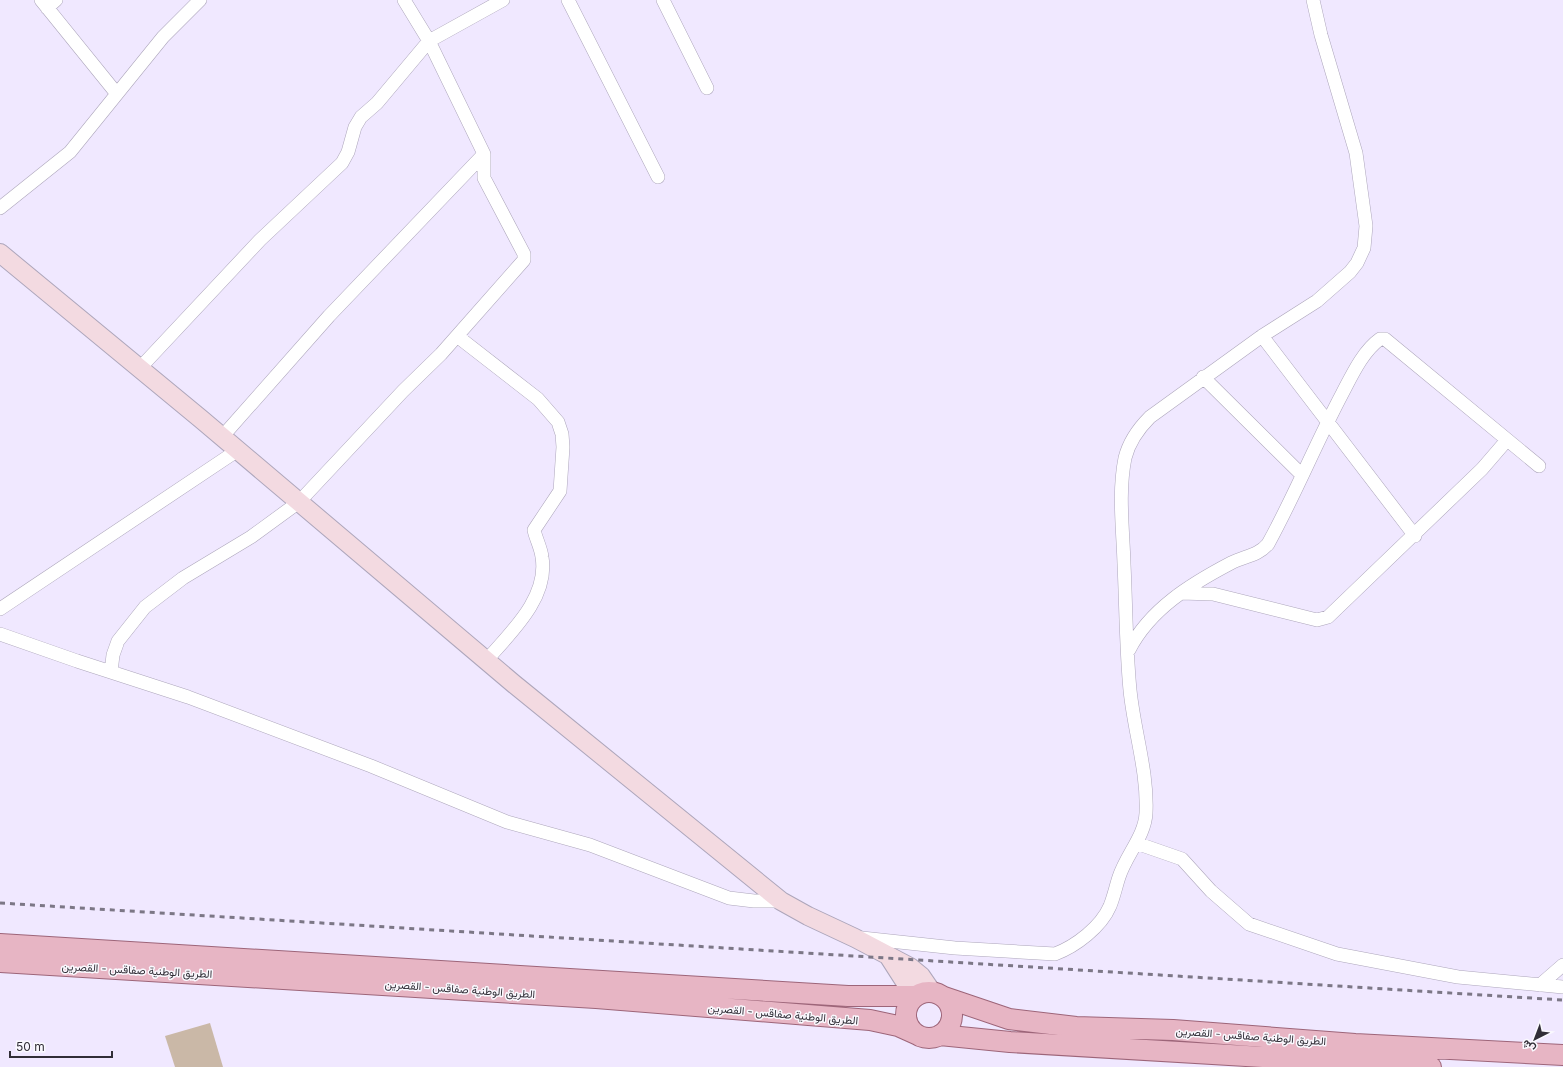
<svg xmlns="http://www.w3.org/2000/svg" width="1563" height="1067" font-family="Inter,Vazirmatn,sans-serif">
<style>
.building{fill:#cab8a7}
.lines{fill:none;stroke-linecap:round;stroke-linejoin:round}
.minor-casing{stroke:#ada6bb;stroke-width:14}
.secondary-casing{stroke:#ada6bb;stroke-width:20}
.primary-casing{stroke:#9d6579;stroke-width:22}
.minor{stroke:#fff;stroke-width:13}
.secondary{stroke:#f3dae1;stroke-width:18}
.primary{stroke:#e7b5c4;stroke-width:20}
.rail{stroke:#7c7786;stroke-width:3;stroke-dasharray:5 5;stroke-linecap:butt}
.labels{text-anchor:middle;dominant-baseline:central;stroke-width:3;stroke-linejoin:round;paint-order:stroke}
.street-label{font-size:11px;fill:#312e37;stroke:#faf9fe}
</style>
<rect width="100%" height="100%" fill="#f0e8ff"/>
<path class="building" d="M210,1023L223,1067H175L165,1036Z"/>
<g class="lines">
<defs>
<path id="minor" d="M41,0L117,94
M568,0L658,177
M663,0L707,88
M47,8L56,0
M0,208L70,152L163,37L200,0
M457,336L538,399L558,422L562,434L563,447L560,491L534,530C536,539 541,548 542,557C549,598 510,633 486,661
M1262,336L1415,536
M140,368L260,240L342,163L348,152L355,127L361,117L377,103L429,41L503,0
M1203,377L1302,475
M222,437L329,316L484,154
M1181,593L1213,594L1317,620L1328,617L1482,469L1507,440
M0,609L238,450
M0,634L77,661L188,697L371,766L507,822L590,845L729,898L754,901H781
M1129,650C1150,609 1191,584 1231,563C1244,556 1258,556 1268,544C1295,495 1316,443 1342,394C1352,375 1363,351 1380,339H1385L1539,466
M111,672L113,655L118,641L145,607L183,578L251,537L299,502L403,391L441,354L524,260V254L484,178V154L429,41L404,0
M1136,843L1182,859L1211,891L1249,924L1337,954L1458,977L1563,987
M862,938L955,948L1055,954C1076,946 1101,927 1110,906C1114,896 1116,886 1119,877C1126,855 1145,836 1146,813C1148,772 1134,731 1130,690C1126,649 1126,606 1124,564C1123,529 1118,493 1125,458C1129,442 1138,429 1150,417L1262,336L1317,301L1350,272L1357,263L1364,248L1366,226L1356,153L1321,35L1313,0
M1540,985L1563,965"/>
<path id="secondary" d="M0,253L201,419L514,684L781,901L808,916L855,938L910,967L921,976L932,992
M889,957L914,996"/>
<path id="primary" d="M0,944L848,996H914
M0,962L596,998L870,1020L898,1026L918,1035
M906 1015a23 23 0 1 1 46 0a23 23 0 1 1-46 0Z
M944,997L1009,1019L1076,1027L1173,1030L1355,1044L1563,1055
M940,1035L1010,1042L1431,1067"/>
</defs>
<use href="#minor" class="minor-casing"/>
<use href="#secondary" class="secondary-casing"/>
<use href="#primary" class="primary-casing"/>
<use href="#minor" class="minor"/>
<use href="#secondary" class="secondary"/>
<use href="#primary" class="primary"/>
<path class="rail" d="M0,903L1563,1000"/>
</g>
<g class="labels">
<g class="street-label">
<text transform="translate(137 970) rotate(3)">الطريق الوطنية صفاقس - القصرين</text>
<text transform="translate(460 989) rotate(4)">الطريق الوطنية صفاقس - القصرين</text>
<text transform="translate(783 1014) rotate(5)">الطريق الوطنية صفاقس - القصرين</text>
<text transform="translate(1251 1036) rotate(4)">الطريق الوطنية صفاقس - القصرين</text>
</g>
</g>
<g transform="translate(1535 1039) rotate(222)" stroke="#faf9fe" stroke-width="3" paint-order="stroke">
<path d="M0-3L7 15L0 10L-7 15Z" fill="#312e37"/>
<text y="-6" font-size="11" font-weight="bold" text-anchor="middle" fill="#312e37">ش</text>
</g>
<path d="M10 1051v6h102v-6" fill="none" stroke="#312e37" stroke-width="2"/>
<text x="16" y="1051" font-size="12" fill="#312e37" stroke="#faf9fe" stroke-width="3" paint-order="stroke">50 m</text>
</svg>
